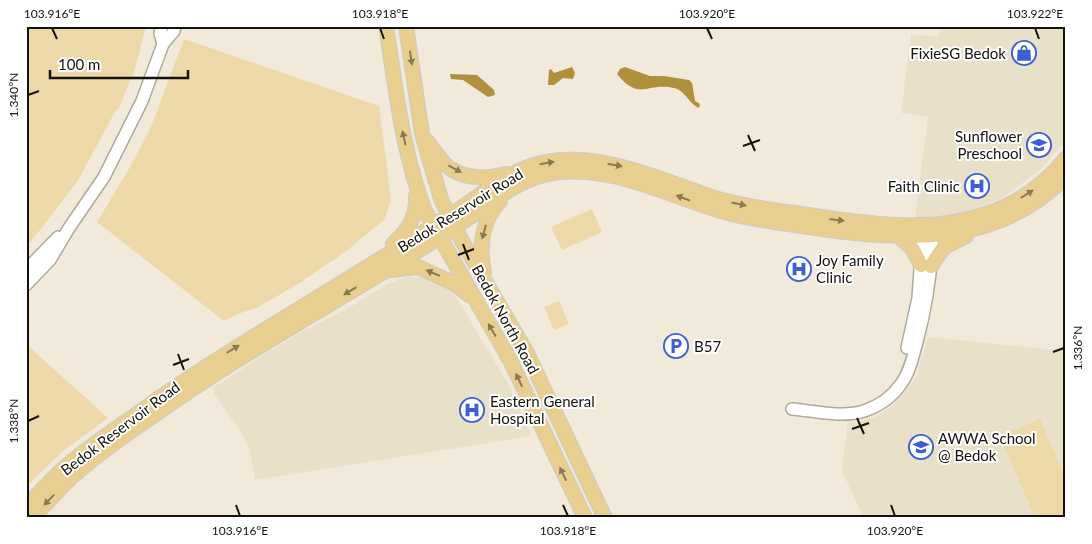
<svg xmlns="http://www.w3.org/2000/svg" width="1092" height="544" font-family="Lato,sans-serif">
<style>
.built{fill:#e9e0c9}
.green{fill:#edd9a8}
.water{fill:#b1903b}
.lines{fill:none;stroke-linecap:round;stroke-linejoin:round}
.minor-casing{stroke:#b1aa9c;stroke-width:14}
.major-casing{stroke:#cbcbca;stroke-width:16}
.minor{stroke:#fff;stroke-width:11}
.major{stroke:#e8cf8f;stroke-width:14}
.oneway{fill:#897a54}
.ticks{fill:none;stroke:#14120c;stroke-width:2}
.labels{text-anchor:middle;dominant-baseline:central;stroke-width:4;stroke-linejoin:round;paint-order:stroke}
.poi-label{font-size:15px;fill:#14120c;stroke:#fff;text-anchor:start}
.street-label{font-size:15px;fill:#14120c;stroke:#fff}
.neatline{fill:none;stroke:#14120c;stroke-width:2}
.ticks-label{font-size:12px;text-anchor:middle;fill:#14120c}
</style>
<rect width="100%" height="100%" fill="#f1eadb"/>
<path class="built" d="M940,26H1066V140L1042,168L1004,197L971,211L939,217L915,218L928,117L901,113L911,34L939,37Z
M406,277L426,278L444,286L458,300L507,382L532,436L255,480L250,451L244,437L213,392L214,387L292,337L352,306L387,284Z
M928,337L1066,351V518H864L842,471L848,421L858,422L875,417L895,404L916,378Z"/>
<path class="green" d="M26,26H146L135,69L118,110H116L77,182L26,248Z
M184,39L379,106L391,199L385,219L345,252L298,284L257,308L243,312L224,321L97,222L130,167L151,127Z
M592,209L602,232L562,250L551,227Z
M559,301L569,324L554,330L544,307Z
M26,344L108,418L62,452L26,487Z
M1040,419L1066,479V518H1035L1000,436Z"/>
<path class="water" d="M572,67L575,73L573,79L563,78L554,85H548L549,70L551,69L554,73Z
M625,67L650,76H664L689,80L692,83L695,101L700,104L699,108C689,104 685,90 674,88C646,82 640,102 617,74L620,69Z
M450,74L477,75L494,90L495,95L488,97L463,80L451,79Z"/>
<g class="lines">
<defs>
<path id="minor" d="M162,26L160,33L163,44
M26,270L58,237
M26,285L50,260L69,228L104,177L142,101L163,44L174,31L175,26
M907,348L918,298L923,228
M792,409C815,411 842,418 864,411C879,406 892,397 901,384C910,372 913,356 917,342C927,304 933,267 932,228"/>
<path id="major" d="M386,26C396,89 402,151 425,211L511,362L585,518
M406,26L422,134L441,199L454,227L527,353L605,518
M427,141C434,150 441,162 451,169C466,179 488,179 506,174
M898,236L912,248L921,265
M393,244C408,230 417,217 416,196
M931,266L944,247L966,236
M391,270L418,267L453,283L469,295
M484,272C479,246 481,222 500,201
M26,507C38,494 50,481 63,469C85,449 110,433 134,416C171,389 208,365 247,341C301,308 355,275 408,242C426,230 445,219 463,207C488,189 514,168 545,162C607,151 665,183 722,200C751,208 780,211 809,215C903,230 1000,240 1066,158
M32,518C46,504 59,489 73,476C98,454 125,435 153,416C237,356 328,307 416,252C434,241 452,229 470,217C495,200 521,178 552,173C611,164 666,195 721,211C747,219 775,222 802,226C894,240 995,251 1066,176"/>
</defs>
<use href="#minor" class="minor-casing"/>
<use href="#major" class="major-casing"/>
<use href="#minor" class="minor"/>
<use href="#major" class="major"/>
</g>
<defs><path id="oneway-solid" d="M-6-.8H1V-3.2L6.5 0L1 3.2V.8H-6Z" transform="scale(1.25)"/></defs>
<g class="oneway">
<use href="#oneway-solid" transform="translate(411 58) rotate(81)"/>
<use href="#oneway-solid" transform="translate(404 138) rotate(-102)"/>
<use href="#oneway-solid" transform="translate(547 163) rotate(-10)"/>
<use href="#oneway-solid" transform="translate(615 165) rotate(10)"/>
<use href="#oneway-solid" transform="translate(455 169) rotate(28)"/>
<use href="#oneway-solid" transform="translate(1027 194) rotate(-32)"/>
<use href="#oneway-solid" transform="translate(683 198) rotate(-159)"/>
<use href="#oneway-solid" transform="translate(739 204) rotate(12)"/>
<use href="#oneway-solid" transform="translate(837 220) rotate(7)"/>
<use href="#oneway-solid" transform="translate(484 232) rotate(105)"/>
<use href="#oneway-solid" transform="translate(433 273) rotate(-157)"/>
<use href="#oneway-solid" transform="translate(350 291) rotate(149)"/>
<use href="#oneway-solid" transform="translate(492 330) rotate(-120)"/>
<use href="#oneway-solid" transform="translate(233 349) rotate(-32)"/>
<use href="#oneway-solid" transform="translate(519 380) rotate(-115)"/>
<use href="#oneway-solid" transform="translate(563 474) rotate(-115)"/>
<use href="#oneway-solid" transform="translate(49 500) rotate(134)"/>
</g>
<path class="ticks" d="M52,28L57,39M380,28L384,39M707,28L712,39M1035,28L1039,39M28,95L39,91M748,135L755,151M743,146L760,140M463,244L469,260M458,255L474,249M1053,352L1064,348M178,354L184,370M173,365L189,359M857,418L864,434M28,421L39,416M852,429L869,423M236,505L240,516M563,505L568,516M891,505L895,516"/>
<defs>
<symbol id="shop-ring" viewBox="-11 -11 22 22"><circle r="9.5" fill="#fff" stroke="#3e5fd1" stroke-width="1.5"/><path d="M-5-2.5h2.3a2.7 3.5 0 0 1 5.4 0H5L5.5 6h-11ZM-1.5-2.5h3a1.5 2.3 0 0 0-3 0Z" fill="#3e5fd1"/></symbol>
<symbol id="school-ring" viewBox="-11 -11 22 22"><circle r="9.5" fill="#fff" stroke="#3e5fd1" stroke-width="1.5"/><path d="M0-5L7-2L0 1L-7-2ZM-4 1L0 2.5L4 1V4Q0 6-4 4Z" fill="#3e5fd1"/></symbol>
<symbol id="hospital-ring" viewBox="-11 -11 22 22"><circle r="9.5" fill="#fff" stroke="#3e5fd1" stroke-width="1.5"/><path d="M-5-5h3v3.5h4V-5h3V5h-3V1.5h-4V5h-3Z" fill="#3e5fd1"/></symbol>
<symbol id="parking-ring" viewBox="-11 -11 22 22"><circle r="9.5" fill="#fff" stroke="#3e5fd1" stroke-width="1.5"/><path d="M-3.5-5.5H1a3.5 3.5 0 0 1 0 7H-1V5.5H-3.5ZM-1-3.4V-.6H.8a1.4 1.4 0 0 0 0-2.8Z" fill="#3e5fd1"/></symbol>
</defs>
<g fill-rule="evenodd">
<use href="#shop-ring" x="1010" y="39" width="28" height="28"/>
<use href="#school-ring" x="1025" y="131" width="28" height="28"/>
<use href="#hospital-ring" x="963" y="172" width="28" height="28"/>
<use href="#hospital-ring" x="785" y="255" width="28" height="28"/>
<use href="#parking-ring" x="662" y="332" width="28" height="28"/>
<use href="#hospital-ring" x="458" y="396" width="28" height="28"/>
<use href="#school-ring" x="907" y="433" width="28" height="28"/>
</g>
<g class="labels">
<g class="poi-label">
<text x="1006" y="53" text-anchor="end">FixieSG Bedok</text>
<text x="1022" y="136" text-anchor="end">Sunflower<tspan x="1022" dy="17">Preschool</tspan></text>
<text x="960" y="186" text-anchor="end">Faith Clinic</text>
<text x="816" y="260">Joy Family<tspan x="816" dy="17">Clinic</tspan></text>
<text x="694" y="346">B57</text>
<text x="490" y="401">Eastern General<tspan x="490" dy="17">Hospital</tspan></text>
<text x="938" y="438">AWWA School<tspan x="938" dy="17">@ Bedok</tspan></text>
</g>
<g class="street-label">
<text transform="translate(460 210) rotate(-32)">Bedok Reservoir Road</text>
<text transform="translate(506 319) rotate(61)">Bedok North Road</text>
<text transform="translate(120 428) rotate(-37)">Bedok Reservoir Road</text>
</g>
</g>
<rect width="1092" height="544" fill="none" stroke="#ffffff" stroke-width="55"/>
<path d="M50 70v8h138v-8" fill="none" stroke="#14120c" stroke-width="2.5"/>
<text x="58" y="70" font-size="15" fill="#14120c" stroke="#ffffff" stroke-width="4" paint-order="stroke">100 m</text>
<rect x="28" y="28" width="1036" height="488" class="neatline"/>
<g class="ticks-label">
<text x="52" y="18">103.916°E</text>
<text x="380" y="18">103.918°E</text>
<text x="707" y="18">103.920°E</text>
<text x="1035" y="18">103.922°E</text>
<text transform="translate(14 95) rotate(-90)" y="4">1.340°N</text>
<text transform="translate(1078 348) rotate(-90)" y="4">1.336°N</text>
<text transform="translate(14 421) rotate(-90)" y="4">1.338°N</text>
<text x="240" y="535">103.916°E</text>
<text x="568" y="535">103.918°E</text>
<text x="895" y="535">103.920°E</text>
</g>
</svg>
